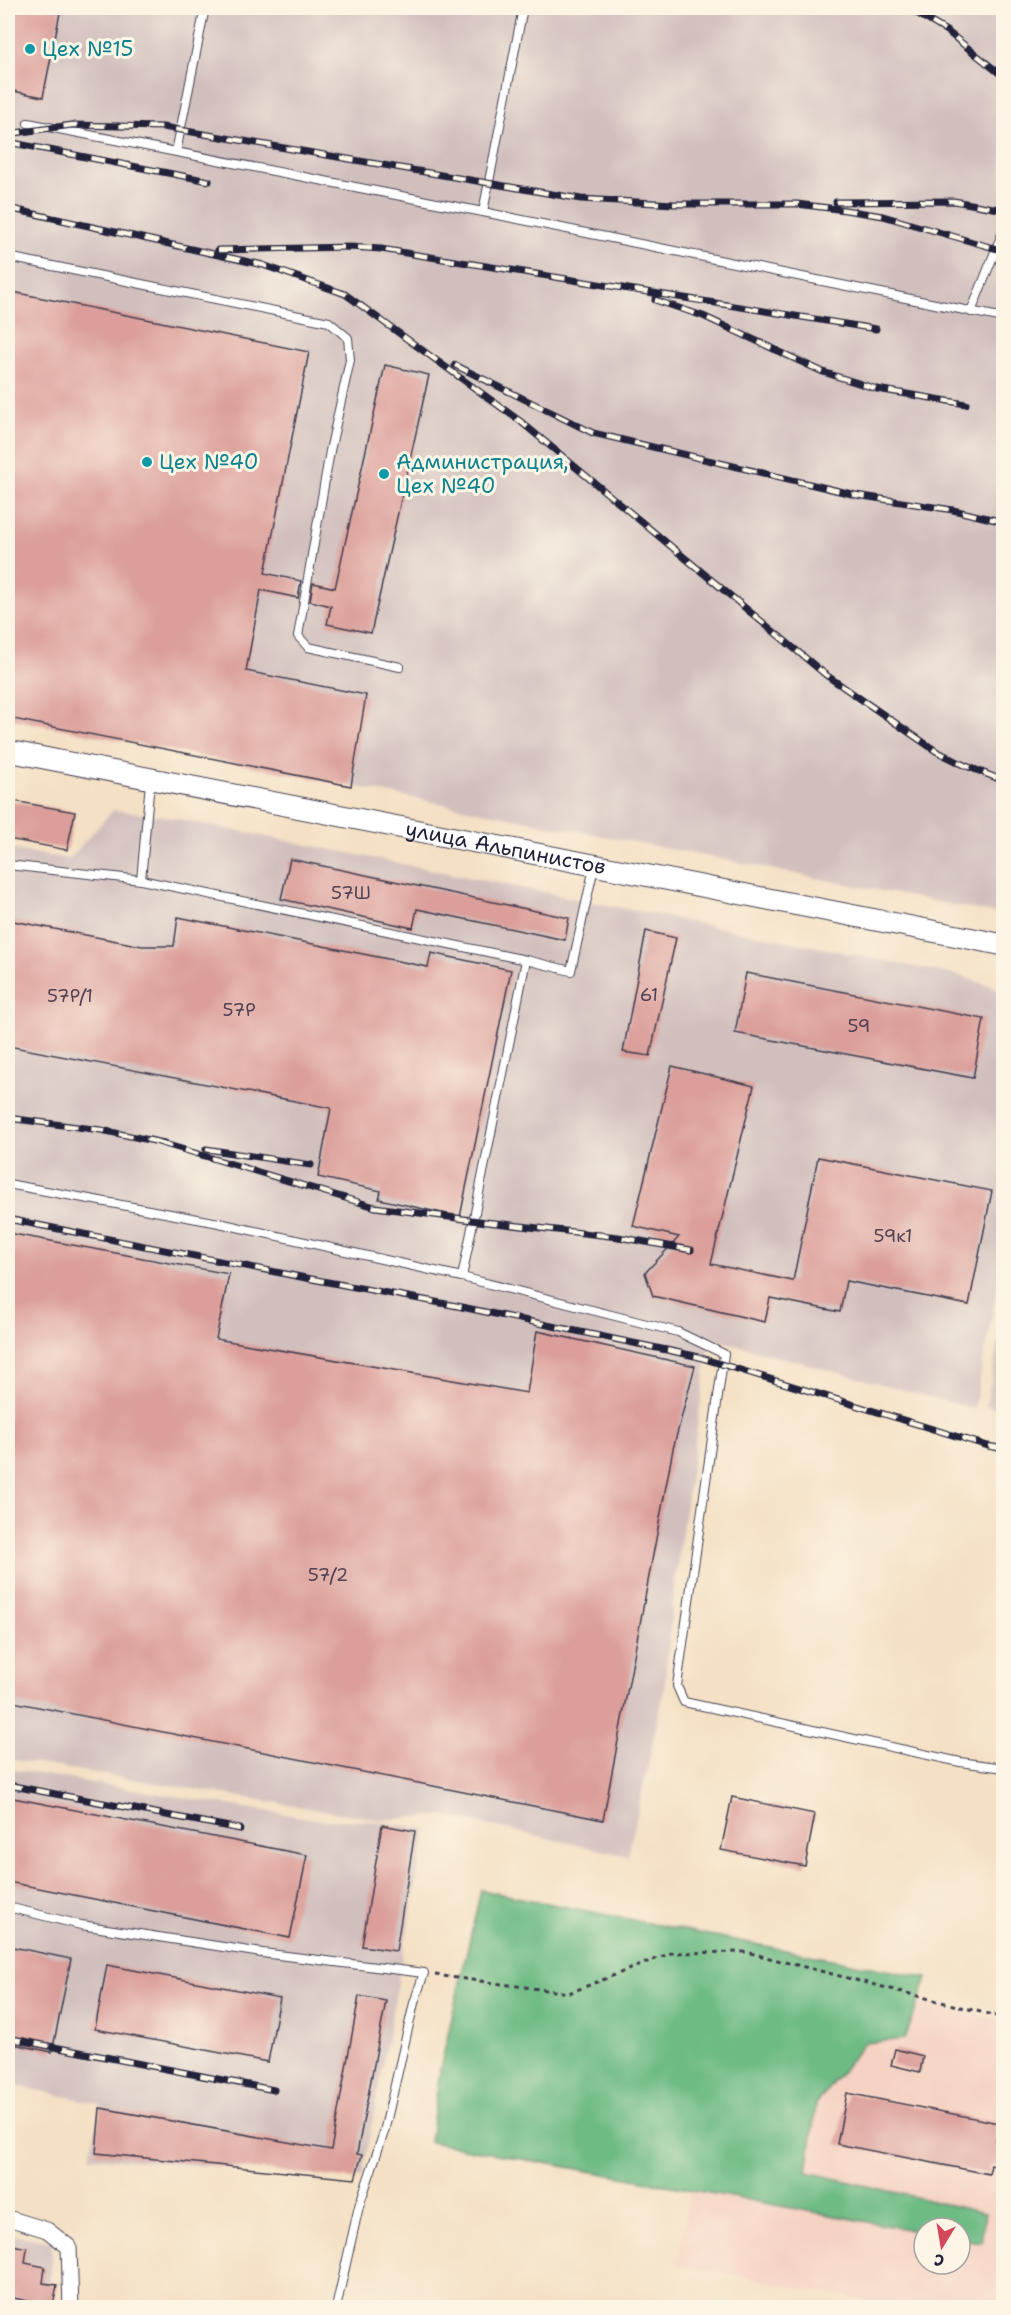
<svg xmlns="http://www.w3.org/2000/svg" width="1011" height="2315" font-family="'Shantell Sans',sans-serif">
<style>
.built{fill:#f5d2c2;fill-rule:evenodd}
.industrial{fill:#d1bfbd}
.forest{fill:#6ebb84;stroke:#486e60;stroke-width:1.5}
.building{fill:#db9e9a}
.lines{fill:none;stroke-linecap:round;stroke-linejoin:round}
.lane-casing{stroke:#423e50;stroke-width:10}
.street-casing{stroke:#423e50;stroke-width:17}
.secondary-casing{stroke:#423e50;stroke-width:23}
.path{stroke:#423e50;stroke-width:3;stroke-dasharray:4.5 4.5;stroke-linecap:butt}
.lane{stroke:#fff;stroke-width:8}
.street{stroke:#fff;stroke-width:15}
.secondary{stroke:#fff;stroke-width:21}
.rail-casing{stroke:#22223b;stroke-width:7}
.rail{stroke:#fcf5e5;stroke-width:4.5;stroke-dasharray:14;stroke-linecap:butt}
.culture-dot{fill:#0f9aa8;stroke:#fcf5e5;stroke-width:2}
.labels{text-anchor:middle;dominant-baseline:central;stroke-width:6;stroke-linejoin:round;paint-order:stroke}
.number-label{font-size:18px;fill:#504153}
.culture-label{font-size:21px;fill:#0d838f;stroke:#fcf5e5;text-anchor:start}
.street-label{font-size:21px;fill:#22223b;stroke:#fcf5e5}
</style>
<rect width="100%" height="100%" fill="#fcf5e5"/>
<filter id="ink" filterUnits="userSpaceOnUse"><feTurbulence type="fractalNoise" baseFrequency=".0167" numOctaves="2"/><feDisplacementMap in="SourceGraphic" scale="12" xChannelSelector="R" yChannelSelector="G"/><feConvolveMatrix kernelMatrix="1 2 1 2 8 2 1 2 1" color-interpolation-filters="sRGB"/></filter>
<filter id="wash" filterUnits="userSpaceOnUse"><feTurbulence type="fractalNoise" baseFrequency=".008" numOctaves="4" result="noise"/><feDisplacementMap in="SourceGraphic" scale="24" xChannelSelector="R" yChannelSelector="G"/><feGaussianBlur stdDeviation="1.35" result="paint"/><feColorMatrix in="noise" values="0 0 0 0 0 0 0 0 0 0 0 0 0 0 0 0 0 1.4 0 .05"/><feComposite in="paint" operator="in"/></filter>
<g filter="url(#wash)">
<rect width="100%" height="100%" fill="#f4e0c4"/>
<path class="built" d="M730,1964L1003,2021V2307H897L677,2264ZM924,2228H960V2264H924Z"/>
<path class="industrial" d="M8,8H1003V915L8,718Z
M113,810L163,816L961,976L1003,990V1259L974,1409L710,1338L674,1587L664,1691L628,1856L442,1815L383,1820L8,1759V849L69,859Z
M1003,1316V1410L986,1406Z
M8,1769L321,1820L374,1821L426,1829L362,2177L90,2157L101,2104L8,2084Z
M8,2234L52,2242L48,2307H8Z"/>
<path class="forest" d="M481,1890L927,1978L905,2039L864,2043L816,2104L807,2172L985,2213L981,2242L960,2239V2228H924V2232L430,2142L440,2070Z"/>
<g id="blocks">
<path class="building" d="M8,8H61L43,97L8,90Z
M8,291L309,352L265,573L301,581L298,598L261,590L246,671L366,695L351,786L8,718Z
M385,365L429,375L371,633L327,624L331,606L310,601L313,583L335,588Z
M8,800L75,812L67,850L8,839Z
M290,859L569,918L565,940L417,909L413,928L281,899Z
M178,917L428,967L431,953L511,970L460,1217L379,1199L381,1191L318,1177L331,1108L8,1046V920L142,946H174Z
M646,931L676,938L650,1056L623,1052Z
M746,973L984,1019L973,1078L735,1033Z
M672,1066L754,1086L711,1264L793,1281L818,1157L992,1191L969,1305L846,1281L840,1312L770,1298L765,1322L653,1296L645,1273L679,1237L633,1226Z
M8,1233L229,1274L216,1339L527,1393L537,1331L695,1366L673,1449L603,1820L8,1701Z
M8,1797L307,1855L290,1938L8,1882Z
M732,1797L815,1814L805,1866L721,1850Z
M382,1825L415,1831L396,1951L362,1946Z
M8,1946L71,1959L52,2052L8,2043Z
M107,1965L280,1998L268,2062L95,2029Z
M359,1996L386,2001L357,2154L362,2155L355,2179L96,2153L100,2108L331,2150Z
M895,2049L923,2056L920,2072L891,2065Z
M847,2093L999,2123L996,2140L1004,2142V2168L991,2165L989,2174L837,2144Z
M8,2244L27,2248L25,2263L45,2267L43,2283L57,2285L53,2306L8,2297Z"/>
</g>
</g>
<g filter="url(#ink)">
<use href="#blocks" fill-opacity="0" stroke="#423e50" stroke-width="1.5"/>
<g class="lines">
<defs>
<path id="lane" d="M28,123L483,212L1004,318
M176,152L205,8
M483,212L523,8
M8,257L329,322L348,338L350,360L330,451L298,636L308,647L400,667
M971,312L1004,229
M150,782L141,880L526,960L571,971L594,867
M8,865L141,880
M526,960L462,1277L678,1332L724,1354L677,1686L684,1702L960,1762L1004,1768
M1003,1168L1004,1163
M8,1184L219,1223L462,1277
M8,1907L81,1925L262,1953L424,1973L414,2003L384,2132L359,2206L336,2308"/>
<path id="street" d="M8,2218L47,2230L69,2247L71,2308"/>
<g id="secondary">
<path id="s1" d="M8,751L1004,945"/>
</g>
</defs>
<use href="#lane" class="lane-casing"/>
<use href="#street" class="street-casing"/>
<use href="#secondary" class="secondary-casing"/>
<path class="path" d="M435,1975L569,1993L671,1953L746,1952L1004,2018"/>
<use href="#lane" class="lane"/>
<use href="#street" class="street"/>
<use href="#secondary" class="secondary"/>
<defs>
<path id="rail" d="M908,8L948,32L1004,77
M8,134L72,125L163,127L581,199L674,204H797L845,210L883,216L1004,251
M8,142L209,181
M836,202L954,201L1004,210
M8,208L263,265L345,294L520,421L826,675L936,751L964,765L1004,781
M218,250L350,247L381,249L876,329
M655,300L703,316L823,372L877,389L966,404
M455,365L593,433L856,495L953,510L1004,522
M8,1118L101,1130L164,1143
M158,1142L375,1207L486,1222L618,1237L691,1250
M206,1149L311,1165
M8,1219L306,1278L457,1306L695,1356L988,1446L1004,1449
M8,1785L240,1829
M8,2038L274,2090"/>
</defs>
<use href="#rail" class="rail-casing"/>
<use href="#rail" class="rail"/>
</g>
</g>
<g class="culture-dot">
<circle cx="30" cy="49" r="6"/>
<circle cx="147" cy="462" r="6"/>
<circle cx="384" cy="474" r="6"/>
</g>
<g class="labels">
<g class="number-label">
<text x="351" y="893">57Ш</text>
<text x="649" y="995">61</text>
<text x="70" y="996">57Р/1</text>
<text x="239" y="1010">57Р</text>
<text x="859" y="1026">59</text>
<text x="893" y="1236">59к1</text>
<text x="328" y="1575">57/2</text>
</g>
<g class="culture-label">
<text x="42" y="49">Цех №15</text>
<text x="159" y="462">Цех №40</text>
<text x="396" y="462">Администрация,<tspan x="396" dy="24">Цех №40</tspan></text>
</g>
<g class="street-label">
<text stroke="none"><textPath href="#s1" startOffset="507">улица Альпинистов</textPath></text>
</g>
</g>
<rect width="1011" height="2315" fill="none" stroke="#fcf5e5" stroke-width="30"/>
<g transform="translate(942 2246) rotate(191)"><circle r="28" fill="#fcf5e5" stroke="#a5a1a1" stroke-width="1.5"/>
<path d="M0-4.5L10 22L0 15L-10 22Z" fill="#d1495b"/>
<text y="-9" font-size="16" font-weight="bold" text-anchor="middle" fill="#22223b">С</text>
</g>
</svg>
